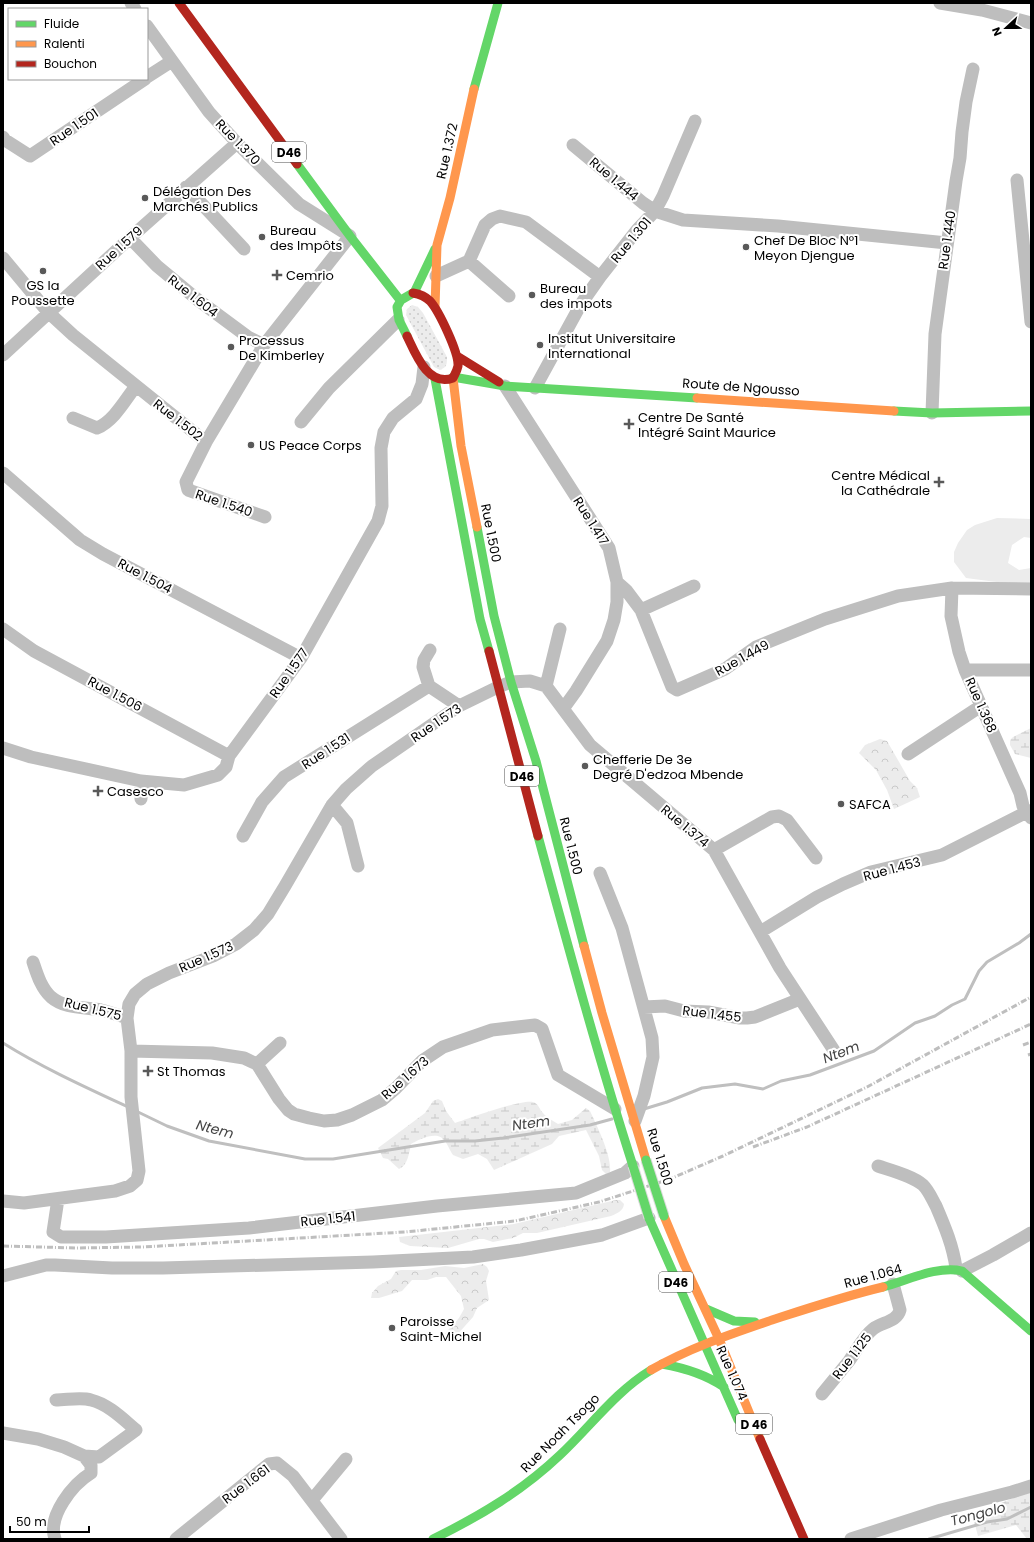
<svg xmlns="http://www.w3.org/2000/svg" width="1034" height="1542" font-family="Poppins,sans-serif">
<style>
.grass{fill:#ececec}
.forest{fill:url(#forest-crowns)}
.wetland{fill:url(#wetland-marsh)}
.park{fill:url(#park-dots)}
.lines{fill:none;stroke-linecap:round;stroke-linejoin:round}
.stream{stroke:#bfbfbf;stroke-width:3}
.street{stroke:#bebebe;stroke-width:13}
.fast{stroke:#63d668;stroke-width:9}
.slow{stroke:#ff974d;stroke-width:9}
.jam{stroke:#b3261e;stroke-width:9}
.rail{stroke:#bebebe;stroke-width:3;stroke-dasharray:6 2 1 2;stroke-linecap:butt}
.fast-bridge-casing{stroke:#dbdbdb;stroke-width:11;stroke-linecap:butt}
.fast-bridge{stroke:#63d668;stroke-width:9}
.poi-dot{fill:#595959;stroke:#fff;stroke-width:1.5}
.labels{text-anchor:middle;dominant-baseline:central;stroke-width:4;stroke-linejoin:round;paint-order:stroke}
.shield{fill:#fff;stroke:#4c4c4c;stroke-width:1}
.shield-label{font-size:12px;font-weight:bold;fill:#000}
.street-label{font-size:13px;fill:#000;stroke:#fff}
.poi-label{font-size:13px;fill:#000;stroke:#fff;text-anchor:start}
.water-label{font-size:14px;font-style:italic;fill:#444;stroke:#fff}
</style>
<defs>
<pattern id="forest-crowns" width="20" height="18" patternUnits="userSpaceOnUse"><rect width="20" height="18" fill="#ececec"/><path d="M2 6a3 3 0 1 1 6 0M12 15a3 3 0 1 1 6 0" fill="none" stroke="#c9c9c9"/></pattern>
<pattern id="wetland-marsh" width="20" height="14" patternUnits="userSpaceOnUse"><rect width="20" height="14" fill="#ececec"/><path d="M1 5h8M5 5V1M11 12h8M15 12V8" fill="none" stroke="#c9c9c9"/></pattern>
<pattern id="park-dots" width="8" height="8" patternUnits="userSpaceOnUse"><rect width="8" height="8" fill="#ececec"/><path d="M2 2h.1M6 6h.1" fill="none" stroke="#c9c9c9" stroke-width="1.8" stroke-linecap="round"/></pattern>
</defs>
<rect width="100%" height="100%" fill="#fff"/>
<path class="grass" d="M997,518L1031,519V538L1024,537L1012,545L1008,563L1019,570L1031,568V584L1004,583L966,578L954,562V552L958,543L967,530L975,525Z"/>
<path class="forest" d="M880,739L887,741L910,781L917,788L920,797L894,809L887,790L876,770L859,753L865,745Z
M616,1200H620L624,1204C623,1211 618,1213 611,1216L537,1233H523L513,1238L493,1242L484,1239H479L448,1248L410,1246L400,1242L399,1237L514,1224Z
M483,1264L487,1267L489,1271L486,1281L489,1300L477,1308L473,1317L456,1336L443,1343L440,1339L459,1318L464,1309L461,1296L446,1277H436L427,1280H412L402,1291L379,1298H371L372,1293L378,1286L391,1279L396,1271L401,1270H421L445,1266L464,1268Z"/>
<path class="wetland" d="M1031,728V758L1015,754L1010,745V740L1013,737Z
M438,1099L442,1101L446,1111L455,1123C470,1118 521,1099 533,1102C539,1104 539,1109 543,1113C546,1117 553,1121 558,1124L572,1120L586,1108L590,1111C597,1126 612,1156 610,1172L606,1174L602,1170L599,1156L586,1130L559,1136L552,1144L494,1170L487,1159L478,1154L463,1159L453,1155C450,1151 447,1142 442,1138C434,1132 418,1140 411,1144C409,1153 408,1165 399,1169L388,1159L383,1158L378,1148L425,1113L433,1101Z
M1031,1491V1539H1027L1016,1525L978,1536L972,1514L1001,1503Z"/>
<path class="park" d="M412,305L418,307L423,313L447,357C447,364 447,367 440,370L434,367L406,315L407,309Z"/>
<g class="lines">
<path class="stream" d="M3,1043C43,1068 85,1087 128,1107
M644,1109L667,1102L702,1088L735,1084L763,1089L781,1081L810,1075L874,1051L915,1023L935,1016L952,1005L965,999L979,971L987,962L1019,943L1031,934
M136,1111L167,1126L209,1141L305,1159H333L445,1141H475L503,1138L590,1125L612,1119
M929,1539L987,1522L1007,1519L1031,1507"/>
<path class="street" d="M131,3L135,9
M940,3L982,10L1031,23
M147,77L172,61
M3,137L5,140L30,156L145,79
M573,145L643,203L655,211L663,196L695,121
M1017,180L1031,322
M186,187L244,249
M130,238L157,266L198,300L248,337L264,345
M3,258L48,312L73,335L206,442L264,345L350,236L299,204L237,143L209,112L147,26
M469,261L509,296
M436,276L469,261L485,225L492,219L500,216L526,222L600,277L637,230L655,211L683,220L778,226L947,243
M3,355L130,238L237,143
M505,386L609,548L617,582V602L614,620L607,641L576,691L563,709
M535,388L581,304L600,277
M932,413L935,334L956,181L960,158L962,132L966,102L973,69
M73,418L97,428C114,421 125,400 136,386
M301,422L329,388L398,320
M206,442L186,482L188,490L265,517
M3,473L80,540L103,554L301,658
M617,582L626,590L641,610L672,687L677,690L725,669L756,647L825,619L898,596L952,588L1031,589
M952,588L951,616L959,652L965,670L1020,793L1023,806L1031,818
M641,610L694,586
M3,629L34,651L229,756
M430,650L424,660L423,667L429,686L459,706
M965,670H1031
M546,686L560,629
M3,748L31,757L141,781L184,785L218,775L226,767L229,756L301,658L378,521L382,506L381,448L384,432L393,418L416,399L422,384L424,367
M908,754L981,706
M141,781V799
M332,805L347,823L358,866
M243,836L262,802L284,777L429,686
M714,850L772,817L779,816L787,820L816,858
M600,873L622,928L652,1038L653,1057L644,1096L635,1121
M760,932L817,897L843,884L871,872L942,855L1027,812
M33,962C37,974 41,988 51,997C65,1009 84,1007 101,1010C110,1012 118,1015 127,1018
M644,1007L665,1006L684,1011L708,1012L740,1018H747L755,1017L800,999
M131,1051L212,1053L244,1058L257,1064L279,1099L288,1110L294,1114L309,1118L324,1121L337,1120L352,1115L382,1100L396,1088L422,1061L443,1047L492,1030L535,1025L542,1029L558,1075L615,1109
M257,1064L280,1043
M878,1166C890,1170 913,1176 923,1185C929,1191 932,1199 936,1206C945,1227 953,1246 956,1268
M58,1199L53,1232L61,1237H106L249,1228L437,1206L576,1193L625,1173L633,1166
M3,1201L24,1203L115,1191L130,1186L137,1180L139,1171L131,1097V1051L127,1018L129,1004L135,994L147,984L169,973L213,956L236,944L254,930L268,914L285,886L332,805L346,789L372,766L459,706L498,687L511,682L530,681L546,686L590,745L714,850L780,968L835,1052
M962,1271L993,1255L1031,1233
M3,1276L46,1265H55L112,1268H163L373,1262L473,1257L521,1250L602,1235L649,1218
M822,1394C831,1383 840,1372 849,1361C857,1350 863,1337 873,1329C882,1322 897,1322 900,1310L893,1284
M3,1433L38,1439L64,1447L84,1456L99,1457L136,1430C123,1419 108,1404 91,1400C81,1397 67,1400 56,1400
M312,1500L346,1459
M55,1539C47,1516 73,1484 91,1473V1465L84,1456
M176,1539L269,1464L277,1463L293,1476L341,1539
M851,1539L941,1510L1012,1492L1031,1486"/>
<path class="fast" d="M474,89L498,3
M297,164L350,236L400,300
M414,293L435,249
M407,336L399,320L397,307L401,300L413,293
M453,377L505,386L697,398
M435,379L480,619L489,651
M894,411L932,413L1031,411
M477,527L494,616L511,682L536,761L584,946
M538,836C568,946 598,1057 633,1166
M649,1218L738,1420
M883,1287C906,1281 938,1265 962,1271L1031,1331
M706,1309L734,1321L755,1322
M662,1364C685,1368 705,1374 724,1387
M433,1539C480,1516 522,1491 560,1455C590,1427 615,1392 651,1370"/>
<path class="slow" d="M435,307L437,245L450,198L474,89
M453,378L461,446L477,527
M697,398L894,411
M584,946L602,1013L646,1160
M664,1216L684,1264L719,1339L760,1439
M651,1370C689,1348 731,1334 772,1320C809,1308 845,1296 883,1287"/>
<path class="jam" d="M179,3L297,164
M407,336C416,355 428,387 453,378C455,374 457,371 458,366C459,353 439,311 430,301C425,296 419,294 413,293
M457,356L499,382
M489,651L538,836
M760,1439L804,1539"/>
<path class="rail" d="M1023,1045L1031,1042
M1028,1055L1031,1054
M753,1147L807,1127L1031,1024
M3,1246L76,1248L142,1247L405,1232L515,1221L599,1202L670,1179L723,1156L867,1087L1031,997"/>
<defs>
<path id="fast-bridge" d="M646,1160L664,1216
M633,1166L649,1218"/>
</defs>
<use href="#fast-bridge" class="fast-bridge-casing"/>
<use href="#fast-bridge" class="fast-bridge"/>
</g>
<g class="poi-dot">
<circle cx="145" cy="198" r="4"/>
<circle cx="262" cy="237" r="4"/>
<circle cx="746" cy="247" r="4"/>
<circle cx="43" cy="271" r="4"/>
<path d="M275 269h4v4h4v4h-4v4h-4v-4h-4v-4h4z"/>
<circle cx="532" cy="295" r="4"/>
<circle cx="540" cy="345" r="4"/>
<circle cx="231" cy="347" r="4"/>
<path d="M627 418h4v4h4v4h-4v4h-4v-4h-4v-4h4z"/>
<circle cx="251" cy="445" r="4"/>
<path d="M937 476h4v4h4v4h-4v4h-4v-4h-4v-4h4z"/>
<circle cx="585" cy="766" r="4"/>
<path d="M96 785h4v4h4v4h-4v4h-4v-4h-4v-4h4z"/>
<circle cx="841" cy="804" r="4"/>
<path d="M146 1065h4v4h4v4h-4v4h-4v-4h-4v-4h4z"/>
<circle cx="392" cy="1328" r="4"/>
</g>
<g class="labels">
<g class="shield">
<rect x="272" y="142" width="34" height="20" rx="3"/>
<rect x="505" y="766" width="34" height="20" rx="3"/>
<rect x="659" y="1272" width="34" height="20" rx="3"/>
<rect x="736" y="1414" width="36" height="20" rx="3"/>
</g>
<g class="shield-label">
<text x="289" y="152">D46</text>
<text x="522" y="776">D46</text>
<text x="676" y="1282">D46</text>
<text x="754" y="1424">D 46</text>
</g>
<g class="street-label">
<text transform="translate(74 127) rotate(-34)">Rue 1.501</text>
<text transform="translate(238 142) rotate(46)">Rue 1.370</text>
<text transform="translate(447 151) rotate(-77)">Rue 1.372</text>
<text transform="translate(614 179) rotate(40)">Rue 1.444</text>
<text transform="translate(631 240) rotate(-50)">Rue 1.301</text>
<text transform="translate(947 240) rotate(-82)">Rue 1.440</text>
<text transform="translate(119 248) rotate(-42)">Rue 1.579</text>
<text transform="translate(193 296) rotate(38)">Rue 1.604</text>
<text transform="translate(741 387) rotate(4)">Route de Ngousso</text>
<text transform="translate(178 420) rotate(38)">Rue 1.502</text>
<text transform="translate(224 503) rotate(19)">Rue 1.540</text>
<text transform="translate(591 521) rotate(58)">Rue 1.417</text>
<text transform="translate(491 533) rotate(79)">Rue 1.500</text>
<text transform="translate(145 576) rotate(28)">Rue 1.504</text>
<text transform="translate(742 658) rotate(-29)">Rue 1.449</text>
<text transform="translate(289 673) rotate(-55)">Rue 1.577</text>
<text transform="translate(115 694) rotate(28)">Rue 1.506</text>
<text transform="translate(981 705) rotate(66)">Rue 1.368</text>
<text transform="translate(436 723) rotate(-34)">Rue 1.573</text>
<text transform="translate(326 751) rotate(-33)">Rue 1.531</text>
<text transform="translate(685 826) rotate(40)">Rue 1.374</text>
<text transform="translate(571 846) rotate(76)">Rue 1.500</text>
<text transform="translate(892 869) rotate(-15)">Rue 1.453</text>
<text transform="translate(206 957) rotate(-24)">Rue 1.573</text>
<text transform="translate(93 1009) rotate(14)">Rue 1.575</text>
<text transform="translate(712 1014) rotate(7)">Rue 1.455</text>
<text transform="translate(405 1078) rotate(-41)">Rue 1.673</text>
<text transform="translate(660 1157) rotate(73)">Rue 1.500</text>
<text transform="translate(328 1219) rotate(-6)">Rue 1.541</text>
<text transform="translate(873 1276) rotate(-15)">Rue 1.064</text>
<text transform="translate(852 1356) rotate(-52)">Rue 1.125</text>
<text transform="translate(732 1373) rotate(66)">Rue 1.074</text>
<text transform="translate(560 1433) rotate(-45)">Rue Noah Tsogo</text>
<text transform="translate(246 1484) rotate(-37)">Rue 1.661</text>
</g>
<g class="poi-label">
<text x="153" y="191">Délégation Des<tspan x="153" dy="15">Marchés Publics</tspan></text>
<text x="270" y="230">Bureau<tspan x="270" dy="15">des Impôts</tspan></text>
<text x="754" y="240">Chef De Bloc N°1<tspan x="754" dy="15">Meyon Djengue</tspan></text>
<text x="286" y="275">Cemrio</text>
<text x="43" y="285" text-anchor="middle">GS la<tspan x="43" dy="15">Poussette</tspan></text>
<text x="540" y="288">Bureau<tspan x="540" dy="15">des impots</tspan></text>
<text x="548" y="338">Institut Universitaire<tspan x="548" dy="15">International</tspan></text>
<text x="239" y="340">Processus<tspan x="239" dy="15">De Kimberley</tspan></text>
<text x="638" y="417">Centre De Santé<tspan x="638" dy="15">Intégré Saint Maurice</tspan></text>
<text x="259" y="445">US Peace Corps</text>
<text x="930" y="475" text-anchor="end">Centre Médical<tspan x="930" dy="15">la Cathédrale</tspan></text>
<text x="593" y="759">Chefferie De 3e<tspan x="593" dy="15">Degré D'edzoa Mbende</tspan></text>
<text x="107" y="791">Casesco</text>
<text x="849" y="804">SAFCA</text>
<text x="157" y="1071">St Thomas</text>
<text x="400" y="1321">Paroisse<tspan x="400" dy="15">Saint-Michel</tspan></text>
</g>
<g class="water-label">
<text transform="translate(841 1052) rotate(-21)">Ntem</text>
<text transform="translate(531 1123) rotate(-8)">Ntem</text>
<text transform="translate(215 1129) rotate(15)">Ntem</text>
<text transform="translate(978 1514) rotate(-15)">Tongolo</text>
</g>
</g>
<rect width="1034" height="1542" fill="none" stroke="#000000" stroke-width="8"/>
<rect x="8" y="8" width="140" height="72" fill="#ffffff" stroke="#999999"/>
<rect x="16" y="21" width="20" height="6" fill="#63d668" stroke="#999999"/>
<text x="44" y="28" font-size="12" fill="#000000">Fluide</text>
<rect x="16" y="41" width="20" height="6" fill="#ff974d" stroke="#999999"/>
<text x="44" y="48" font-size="12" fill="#000000">Ralenti</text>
<rect x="16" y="61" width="20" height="6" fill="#b3261e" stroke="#999999"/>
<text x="44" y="68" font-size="12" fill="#000000">Bouchon</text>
<g transform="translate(1006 28) rotate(248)" stroke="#ffffff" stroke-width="3" paint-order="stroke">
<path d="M0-3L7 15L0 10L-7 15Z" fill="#000000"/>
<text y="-6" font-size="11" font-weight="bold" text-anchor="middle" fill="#000000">N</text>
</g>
<path d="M10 1526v6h79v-6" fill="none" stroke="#000000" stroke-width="2"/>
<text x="16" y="1526" font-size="12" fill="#000000" stroke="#ffffff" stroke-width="3" paint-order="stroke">50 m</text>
</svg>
